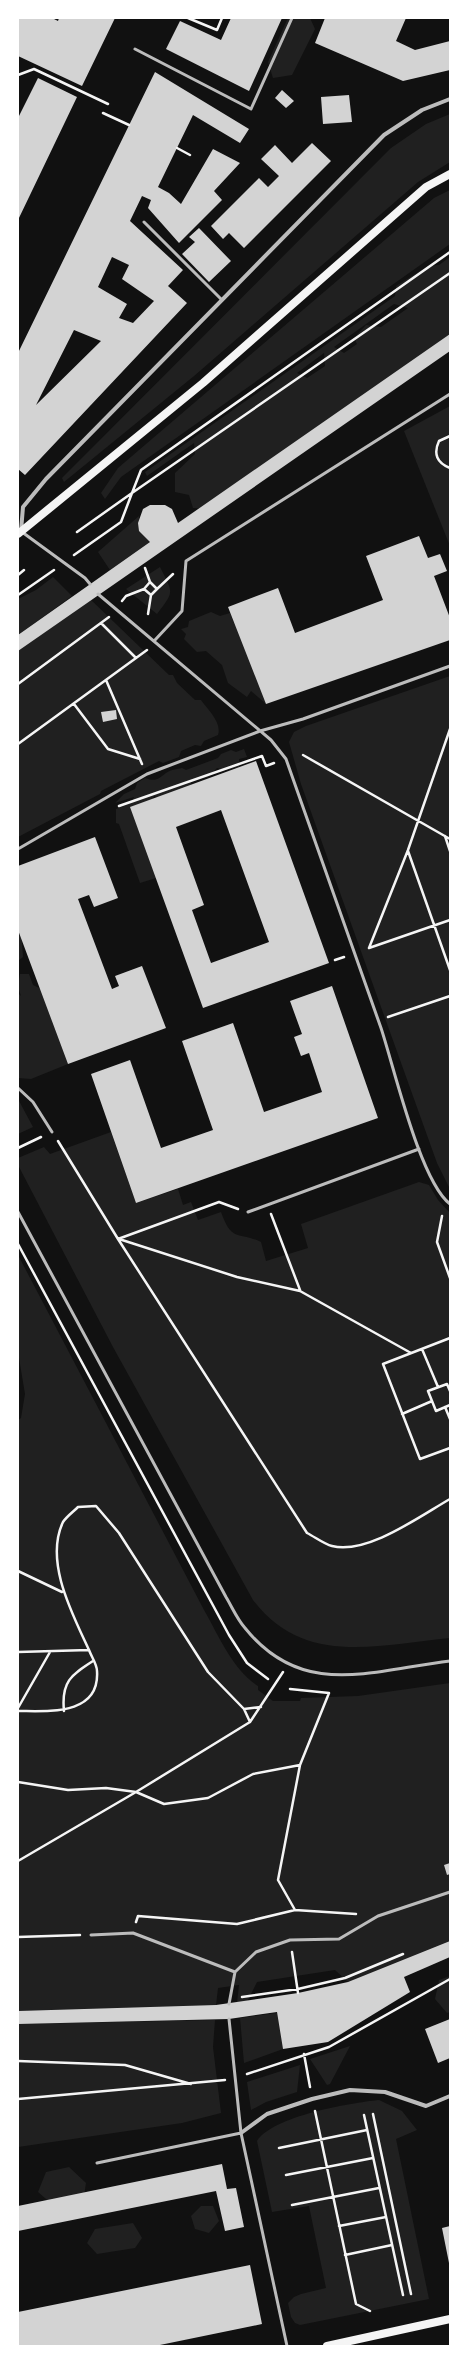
<svg xmlns="http://www.w3.org/2000/svg" width="468" height="2364" font-family="Arial,sans-serif">
<style>
.green{fill:#202020;fill-rule:evenodd}
.building{fill:#d3d3d3;fill-rule:evenodd}
.lines{fill:none;stroke-linecap:round;stroke-linejoin:round}
.path{stroke:#f5f5f5;stroke-width:2.5}
.service{stroke:#bcbcbc;stroke-width:3}
.minor{stroke:#bcbcbc;stroke-width:4}
.secondary{stroke:#f5f5f5;stroke-width:8}
</style>
<rect width="100%" height="100%" fill="#111"/>
<path class="green" d="M288,18H310L315,29L292,75L273,78L268,62Z
M450,114V162L418,182L194,376L64,482L62,478L391,148L426,124Z
M450,190V244L121,477L105,499L101,493L118,468L434,198Z
M450,257V334L211,509L193,508L189,495L175,492V473L195,454L194,443L147,476L145,472L395,296L396,286L428,266L439,265ZM394,304L408,308L381,327L366,325L354,338L357,344L344,353L334,347ZM324,353L325,366L307,378L297,373Z
M450,406V546L404,431Z
M139,516V531L150,542L110,570L98,552Z
M160,567C173,593 175,591 157,614L126,589Z
M53,577L72,596L18,635V599L36,590Z
M90,599L169,675H173L177,683L195,700H201C209,711 222,723 218,735L204,741L201,746L195,745L181,751L179,757L163,763L159,761L101,791L100,794L18,837V651Z
M211,612L220,616L230,613L234,623L238,625L266,704L251,691L247,697L228,683L222,665L206,651L197,652L184,639L186,634L181,629L188,627L189,621Z
M450,676V1189L437,1163L301,784L289,742L294,732L306,726Z
M244,749L247,757L239,759V767L226,770L217,768L208,777L191,782V795L170,800L154,796L149,806L156,878L140,883L119,824L116,823V809L132,803L134,797L115,803L124,794L135,789L137,783L145,778C156,782 158,779 166,773C170,770 177,769 182,768L186,770L218,758L221,754L231,750L236,752Z
M18,926L21,929L23,957L18,961Z
M20,974H29L33,985L45,991L54,1014L52,1021L68,1064L31,1079L18,1078V993L21,996L18,987Z
M18,1099L33,1127L18,1134Z
M111,1132L136,1203L178,1189L183,1205L191,1202L198,1220L221,1212C232,1243 238,1231 261,1242L266,1261L308,1248L301,1224L419,1182L429,1185L438,1200L450,1213V1638C377,1645 304,1667 253,1600L113,1347L18,1165V1158L44,1147L50,1154Z
M18,1255L204,1610C219,1636 232,1669 258,1686V1690L273,1701H300L301,1698L358,1696L450,1683V1941L348,1982L335,1970L257,1982L247,2002L237,2003L239,1985L218,1988L216,2005L18,2011V1420L21,1418L25,1394L18,1352Z
M450,1976V2012L447,2013L435,1999L439,1980Z
M277,2013L283,2049L244,2063L240,2018Z
M215,2020L213,2047L221,2113L182,2123L18,2147V2024Z
M350,2046L330,2084L327,2085L310,2059Z
M300,2065L297,2092L266,2102L251,2110L247,2082Z
M379,2100L402,2111L417,2130L396,2139L429,2299L300,2325L295,2323L291,2317L288,2303L294,2297L301,2294L326,2288L309,2206L272,2212L257,2141C273,2116 350,2103 379,2100Z
M69,2167L86,2183L84,2196L53,2205L38,2192L46,2172Z
M201,2206H213L219,2221L209,2233L195,2229L191,2216Z
M133,2223L142,2238L135,2248L97,2254L87,2243L95,2229Z"/>
<path class="building" d="M18,18H52L58,21L59,18H115L82,86L18,56Z
M231,18H282L249,91L166,49L180,21L221,40Z
M325,18H406L396,41L415,50L450,41V70L403,81L315,43Z
M155,72L249,129L240,143L193,115L158,187L169,193L181,204L213,149L240,163L214,191L222,200L179,243L148,208L151,200L142,196L130,221L183,270L168,286L187,303L25,475L18,469V353ZM112,257L129,265L122,279L154,301L133,323L119,318L127,304L98,287ZM74,330L101,341L36,405Z
M38,78L77,97L18,220V118Z
M282,90L294,101L286,108L275,98Z
M349,95L352,122L323,124L321,97Z
M312,143L331,161L244,248L229,233L223,239L211,226L259,178L268,187L279,176L261,159L275,145L292,163Z
M199,228L231,261L209,282L182,254L195,242L189,237Z
M450,334V351L18,651V635L150,542L139,531L138,523L143,509L150,505H165L172,509L178,523Z
M419,536L428,558L440,554L447,571L434,576L450,618V640L266,704L228,607L278,588L295,633L383,600L366,556Z
M116,710L117,719L103,722L101,712Z
M256,761L329,963L203,1008L130,807ZM221,810L269,942L211,963L192,910L204,905L176,827Z
M95,837L118,898L94,907L89,895L78,899L112,989L119,986L115,976L142,966L166,1028L68,1064L18,930V866Z
M332,986L378,1118L136,1203L91,1074L130,1060L161,1148L213,1130L182,1041L233,1023L264,1112L322,1092L309,1053L301,1056L294,1037L302,1034L290,1001Z
M450,1863V1874L447,1875L444,1865Z
M450,1941V1957L404,1977L410,1992L328,2042L283,2049L277,2012L229,2019L18,2024V2011L216,2005L298,1993L348,1982Z
M450,2019V2058L438,2063L425,2029Z
M222,2164L227,2189L236,2188L244,2227L225,2231L216,2191L18,2231V2206Z
M450,2226V2263H449L442,2228Z
M250,2265L262,2324L155,2346H18V2312Z"/>
<g class="lines">
<path class="path" d="M188,18L217,30L222,18
M18,75L34,69L108,104
M103,113L129,125
M177,148L190,155
M450,436L439,441C433,454 437,463 450,468
M77,532L132,493L141,470L450,252
M74,555L121,522L132,493L450,273
M145,568L150,582L157,589L151,595L144,589L150,582
M18,575L24,570
M157,589L173,574
M18,595L54,570
M122,601L126,596L144,589
M148,614L151,595
M101,623L136,658
M106,680L142,764
M18,684L109,617
M74,704L108,749L140,759
M18,744L147,650
M303,755L450,839
M119,806L262,756L266,766L274,763
M445,836L450,851
M408,851L450,970
M369,948L408,850L450,729
M369,948L450,920
M335,960L344,957
M388,1017L450,996
M58,1141L118,1239L307,1533C315,1537 324,1544 332,1546C367,1555 420,1516 450,1499
M18,1148L41,1137
M271,1214L300,1290
M442,1216L437,1242L450,1278
M118,1239L219,1202L238,1209
M119,1239L237,1277L300,1291L411,1353
M18,1244L229,1635L247,1663L268,1679
M450,1338L383,1364L420,1459L450,1448
M422,1349L438,1387
M450,1391L447,1384L428,1391L436,1411L450,1405
M445,1407L450,1419
M402,1414L432,1401
M18,1571L62,1592
M89,1650C73,1615 44,1562 63,1522C66,1517 74,1511 78,1507L96,1506L119,1533L208,1672L244,1709L261,1707
M18,1652L89,1650C91,1656 97,1664 97,1671C100,1716 48,1711 18,1711
M290,1689L329,1693L300,1765L278,1880L295,1910
M18,1708L50,1652
M244,1709L250,1722
M64,1711C61,1682 71,1675 93,1661
M18,1782L68,1790L106,1788L136,1792L164,1804L208,1798L253,1774L300,1765
M18,1861L136,1792L250,1722L283,1672
M136,1922L138,1916L237,1924L295,1910L356,1914
M18,1937L80,1935
M292,1952L298,1993
M242,1997L298,1989L345,1978L403,1954
M304,2054L310,2087
M18,2061L125,2065L191,2084
M247,2074L329,2047L450,1979
M18,2099L225,2080
M315,2111L356,2304L370,2311
M373,2114L411,2294
M364,2115L403,2295
M279,2148L367,2130
M286,2175L373,2158
M292,2205L379,2188
M339,2226L386,2217
M345,2255L392,2245"/>
<path class="service" d="M135,49L251,109L292,18
M144,222L222,300
M22,532L85,578L90,584
M98,594L271,740L286,759C317,849 350,938 381,1028C394,1067 420,1181 450,1204
M155,640L182,611L186,561L450,394
M18,849L147,774L260,731L303,719L450,666
M18,1088L33,1102L52,1132
M18,1212L226,1597C232,1607 237,1619 245,1628C303,1700 372,1670 450,1661
M248,1212L419,1149
M91,1935L133,1933L235,1972
M229,2004L235,1972L256,1952L290,1940L339,1939L378,1916L450,1892
M229,2019L241,2133L287,2346
M97,2163L241,2133"/>
<path class="minor" d="M21,531L23,507L46,479L384,135L422,110L450,99
M241,2133L267,2114L312,2099L350,2090L385,2092L426,2106L450,2096"/>
<path class="secondary" d="M18,534L203,383L426,187L450,174
M327,2346L450,2319"/>
</g>
<rect width="468" height="2364" fill="none" stroke="#ffffff" stroke-width="38"/>
</svg>
